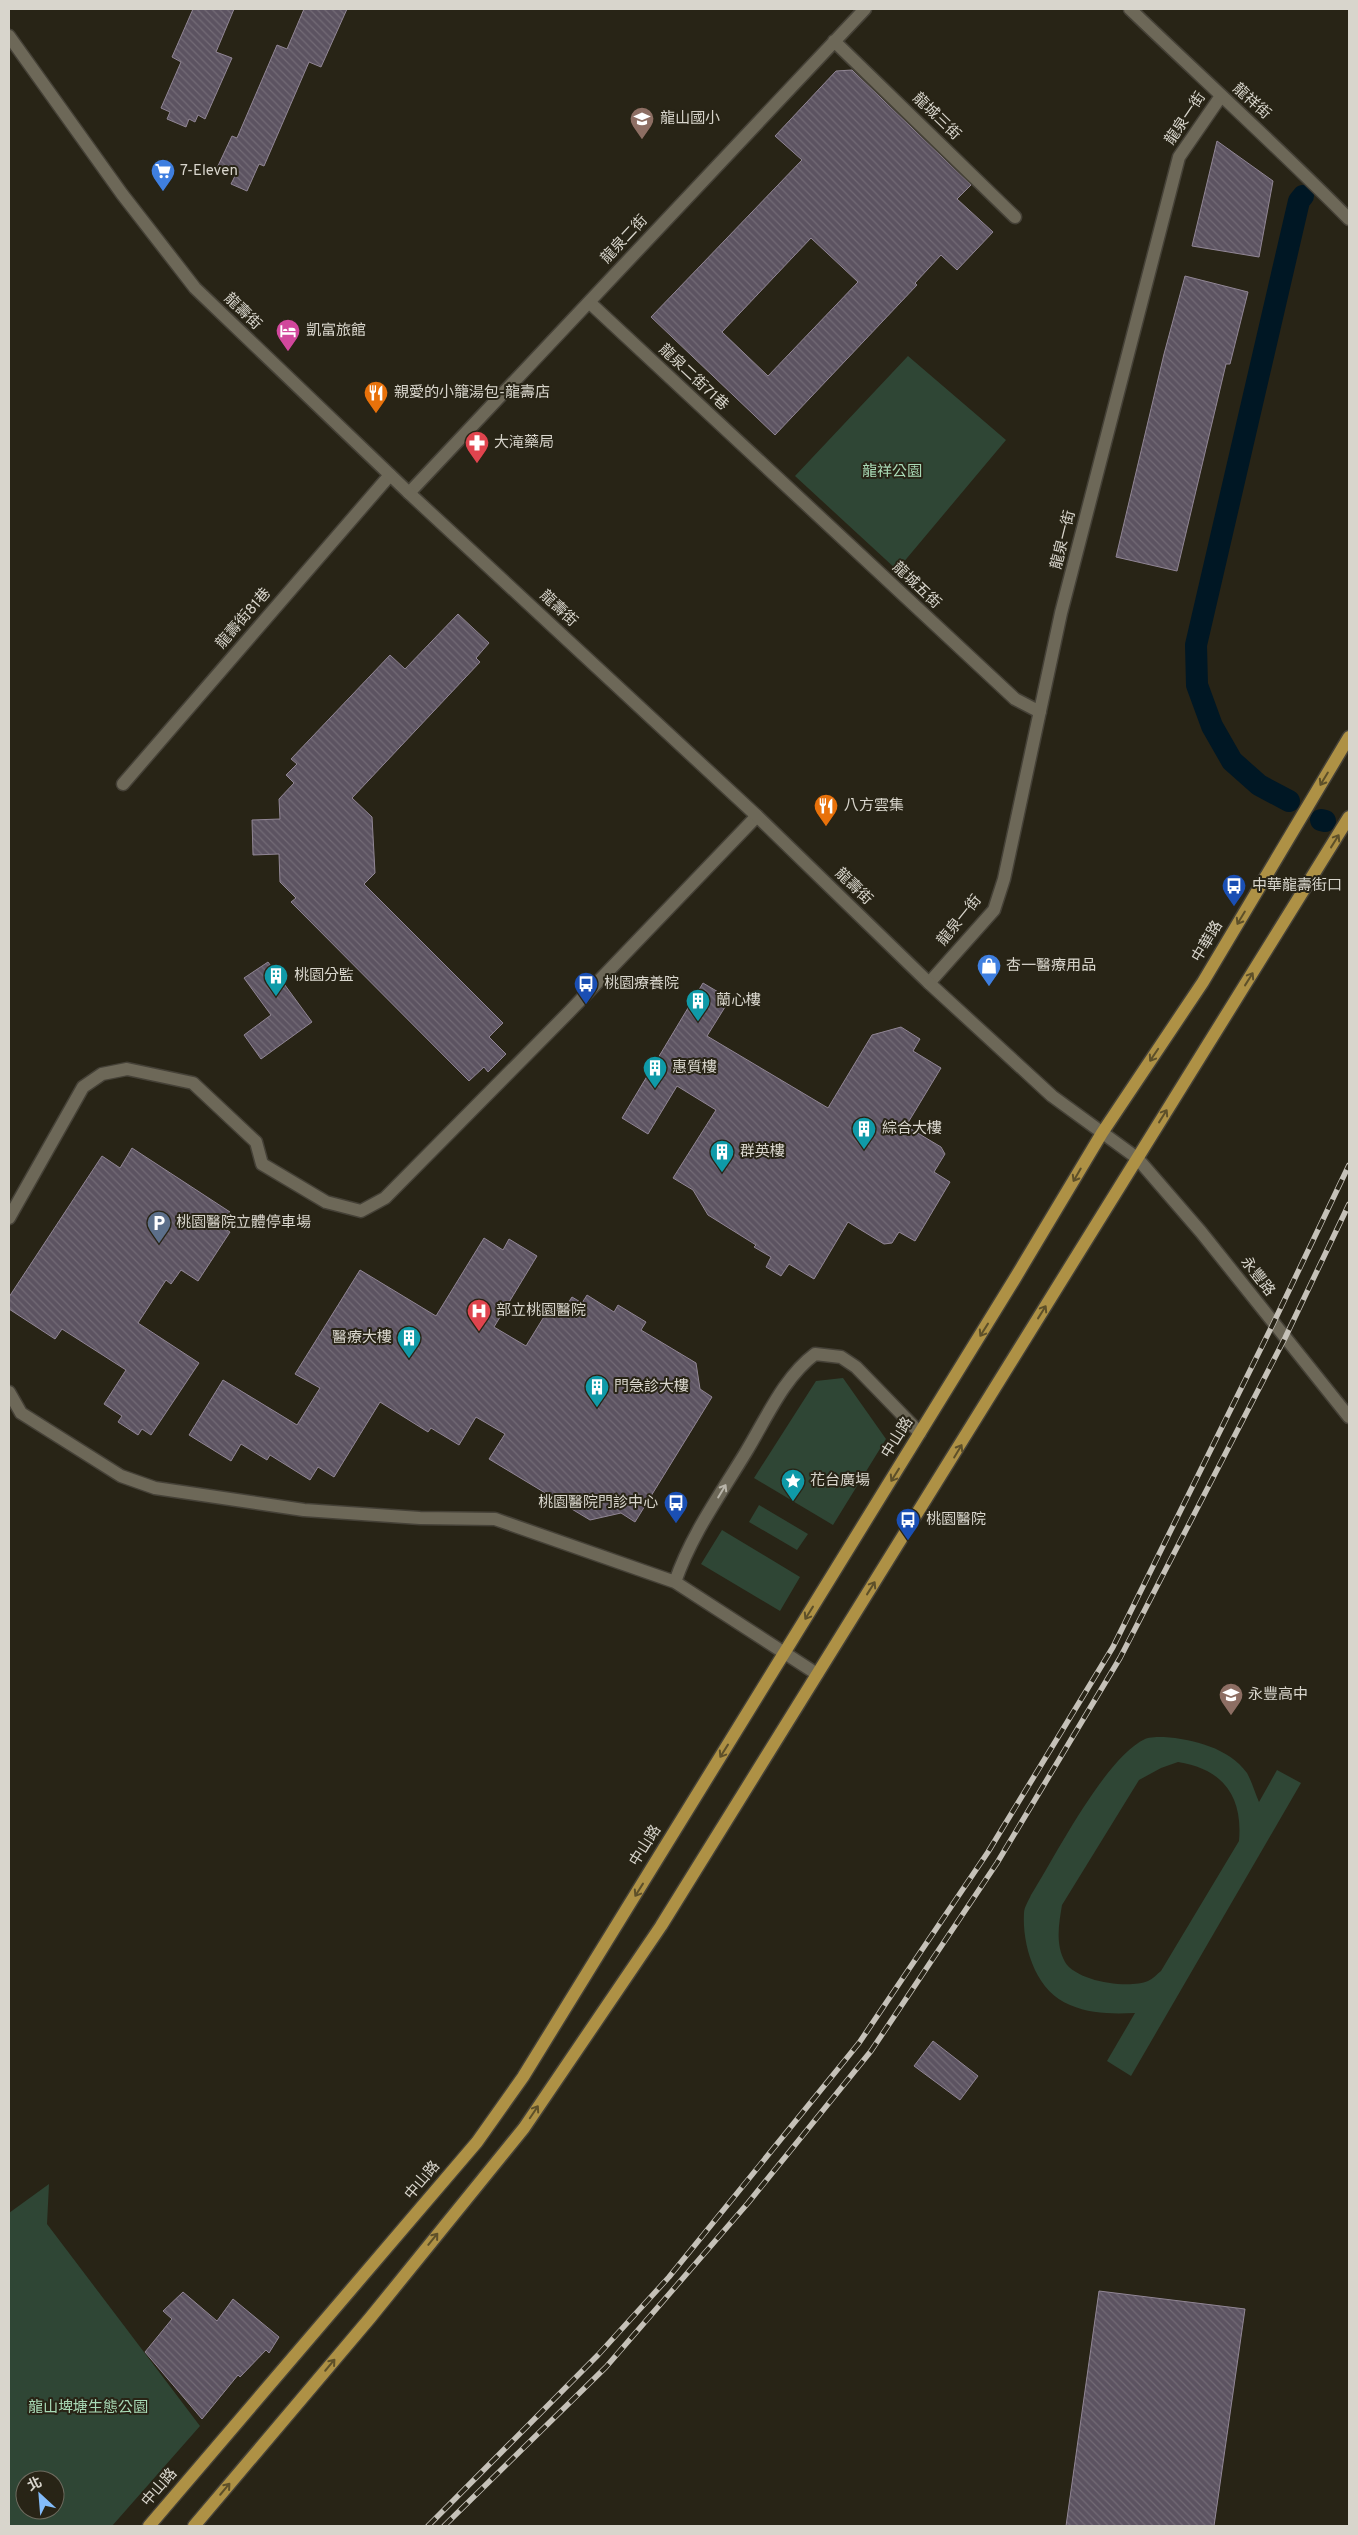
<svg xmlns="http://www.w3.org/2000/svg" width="1358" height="2535" font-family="Overpass,'Noto Sans TC',sans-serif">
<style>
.green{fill:#2f4635;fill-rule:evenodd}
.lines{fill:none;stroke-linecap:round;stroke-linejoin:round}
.canal{stroke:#001724;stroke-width:22}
.building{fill:url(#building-back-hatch);stroke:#918695;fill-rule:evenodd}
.minor-casing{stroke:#454137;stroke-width:15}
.tertiary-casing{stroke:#454137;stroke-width:15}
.primary-casing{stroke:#454137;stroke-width:15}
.minor{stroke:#6d6858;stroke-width:12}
.tertiary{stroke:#6d6858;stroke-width:12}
.primary{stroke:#ae9145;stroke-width:12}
.rail-casing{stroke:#c5c1b8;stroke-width:5.5}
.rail{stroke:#282416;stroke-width:4;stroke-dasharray:11;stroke-linecap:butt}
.oneway{stroke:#5e5029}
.oneway2{stroke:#b8b4a9}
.labels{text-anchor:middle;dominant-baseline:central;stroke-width:4;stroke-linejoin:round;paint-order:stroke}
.street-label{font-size:15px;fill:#d8d5cc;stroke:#282416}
.poi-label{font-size:15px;fill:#d8d5cc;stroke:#282416;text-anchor:start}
.park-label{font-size:15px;fill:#a9dab6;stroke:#282416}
</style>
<defs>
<pattern id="building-back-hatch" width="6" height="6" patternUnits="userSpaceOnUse" patternTransform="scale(1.25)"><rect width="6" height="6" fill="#5c5361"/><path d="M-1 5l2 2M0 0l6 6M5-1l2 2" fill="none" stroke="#736b76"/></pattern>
</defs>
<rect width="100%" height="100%" fill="#282416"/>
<path class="green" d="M908,356L1006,440L897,570L795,476Z
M843,1378L886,1439L833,1525L754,1478L816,1381Z
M759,1505L808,1534L797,1550L749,1522Z
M722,1530L800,1577L780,1611L701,1564Z
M1164,1737C1193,1739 1229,1748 1247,1773C1252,1782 1255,1793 1259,1802L1277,1770L1301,1783L1131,2076L1107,2061L1135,2013C1113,2014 1091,2014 1070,2005C1036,1992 1022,1946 1024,1913C1024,1907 1029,1900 1031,1895C1056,1855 1105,1758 1145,1739C1150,1737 1158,1737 1164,1737ZM1178,1762C1223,1769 1243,1796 1239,1841L1161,1971C1157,1974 1153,1979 1148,1981C1129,1989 1077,1982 1065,1962C1055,1944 1059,1923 1062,1905L1139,1780L1161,1768Z
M49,2184L47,2224L200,2426L112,2526H9V2213ZM25,2480H55V2510H25Z"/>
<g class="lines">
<path class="canal" d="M1289,801L1259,785L1232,761L1212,726L1197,685L1196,645L1299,201L1303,196
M1321,820L1325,821"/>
</g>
<path class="building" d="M193,9H234L216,52L232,58L205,119L198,115L195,122L189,119L186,127L167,119L170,112L161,108L181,62L172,57Z
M304,9H347L321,67L309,62L264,166L259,164L247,191L231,184L235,176L217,168L232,136L237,138L277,45L287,49Z
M852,70L971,185L957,199L993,232L957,270L941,255L915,283L917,285L775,435L651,317L802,160L775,136L836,71ZM811,238L858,282L768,376L722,332Z
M1217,141L1273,181L1259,257L1192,246Z
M1185,276L1248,292L1230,364H1226L1177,571L1116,557L1164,354Z
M458,614L489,643L476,658L480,662L352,798L372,817L375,873L364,884L503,1023L489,1037L506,1054L488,1072L484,1067L469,1081L291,902L296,898L280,882L279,854L253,855L252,820L280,819L279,799L294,783L286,775L297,764L291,759L390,655L405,669Z
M268,962L312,1022L261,1059L244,1035L271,1015L244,978Z
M703,983L730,999L707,1036L828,1108L872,1035L901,1027L920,1039L913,1051L941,1068L906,1126L941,1147L945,1154L934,1172L950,1182L915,1241L899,1232L892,1243L884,1244L848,1222L814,1279L789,1264L781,1276L766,1267L771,1257L754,1247L756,1245L708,1215L693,1190L673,1178L716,1110L677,1086L648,1134L622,1118Z
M132,1148L230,1212L221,1226L230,1232L198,1281L181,1270L171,1284L166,1280L138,1323L199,1363L151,1435L142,1429L138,1435L118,1422L122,1416L104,1404L126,1370L62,1329L55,1339L9,1309V1297L102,1156L120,1168Z
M484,1238L503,1250L509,1239L537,1256L494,1327L526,1346L550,1307L561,1314L572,1297L582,1303L587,1295L614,1312L618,1305L646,1322L641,1330L696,1363L700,1389L712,1397L635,1522L621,1513L590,1520L489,1459L505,1434L476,1417L459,1445L431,1428L428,1432L380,1402L334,1477L318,1467L310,1480L270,1455L267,1460L241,1444L231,1461L189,1435L223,1380L297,1425L320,1388L295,1374L360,1270L436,1316Z
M933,2041L978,2076L960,2100L914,2066Z
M1099,2291L1245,2309L1214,2526H1066Z
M183,2292L217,2321L233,2299L279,2337L269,2353L266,2350L240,2377L238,2375L202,2419L145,2352L172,2319L163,2311Z"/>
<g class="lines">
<defs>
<path id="minor" d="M1130,9C1203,79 1278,147 1349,219
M834,41L1015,217
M589,302L1015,699L1040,712
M409,493L865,9
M123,784L390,475
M929,983L994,910L1004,879L1061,613L1179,157L1221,96
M9,1218L83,1087L102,1074L127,1069L193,1083L256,1142L262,1164L326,1202L361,1211L385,1198L569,1012L757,816
M9,1392L21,1413L121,1476L155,1488L304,1510L420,1518L495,1519L675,1582L817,1674
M675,1582C691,1535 720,1495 746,1452C766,1419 784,1377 815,1354L841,1357L856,1367L920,1433"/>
<path id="tertiary" d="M9,36L122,194L195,288L409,493L757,816L929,983L1052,1096L1137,1158L1201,1232L1349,1417"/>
<path id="primary" d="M149,2526L477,2142L523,2077L1014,1280L1102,1133L1203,982L1349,737
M194,2526L370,2318L524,2128L661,1926L1349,817"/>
</defs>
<use href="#minor" class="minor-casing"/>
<use href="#tertiary" class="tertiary-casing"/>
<use href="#primary" class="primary-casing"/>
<use href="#minor" class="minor"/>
<use href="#tertiary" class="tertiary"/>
<use href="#primary" class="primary"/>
<defs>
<path id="rail" d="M428,2526L598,2355L669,2277L859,2043L988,1852L1113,1647L1273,1324L1349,1165
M444,2526L606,2367L748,2203L871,2051L997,1863L1120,1658L1285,1338L1349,1204"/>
</defs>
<use href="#rail" class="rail-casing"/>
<use href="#rail" class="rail"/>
</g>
<defs><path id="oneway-shaft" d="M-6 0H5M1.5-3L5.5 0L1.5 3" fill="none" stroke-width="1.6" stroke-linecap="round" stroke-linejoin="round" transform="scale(1.25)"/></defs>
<g class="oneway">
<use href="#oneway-shaft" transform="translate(1324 779) rotate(121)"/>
<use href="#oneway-shaft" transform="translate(1335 841) rotate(-58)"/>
<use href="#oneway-shaft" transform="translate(1241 918) rotate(121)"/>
<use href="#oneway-shaft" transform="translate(1249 979) rotate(-58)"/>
<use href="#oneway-shaft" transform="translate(1154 1055) rotate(124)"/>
<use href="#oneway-shaft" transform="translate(1163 1116) rotate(-58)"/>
<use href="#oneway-shaft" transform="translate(1077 1175) rotate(120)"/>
<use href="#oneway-shaft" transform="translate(1042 1312) rotate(-58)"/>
<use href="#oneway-shaft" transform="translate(984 1330) rotate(122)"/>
<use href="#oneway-shaft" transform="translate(958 1451) rotate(-59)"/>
<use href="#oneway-shaft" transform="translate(895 1475) rotate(122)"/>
<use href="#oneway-shaft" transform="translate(871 1588) rotate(-58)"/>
<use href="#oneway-shaft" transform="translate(809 1613) rotate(122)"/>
<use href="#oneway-shaft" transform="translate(724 1751) rotate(122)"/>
<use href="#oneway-shaft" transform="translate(639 1890) rotate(122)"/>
<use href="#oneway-shaft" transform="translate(534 2112) rotate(-56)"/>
<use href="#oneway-shaft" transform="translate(433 2239) rotate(-51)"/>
<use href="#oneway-shaft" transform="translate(330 2365) rotate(-50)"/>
<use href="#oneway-shaft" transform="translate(225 2489) rotate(-50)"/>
</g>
<use class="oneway2" href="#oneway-shaft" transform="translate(722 1491) rotate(-59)"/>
<defs>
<symbol id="school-pin" viewBox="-11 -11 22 30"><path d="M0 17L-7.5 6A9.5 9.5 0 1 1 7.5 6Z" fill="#8d6e63" stroke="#282416"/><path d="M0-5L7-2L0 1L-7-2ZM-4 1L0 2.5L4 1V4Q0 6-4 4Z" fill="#fff"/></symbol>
<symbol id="supermarket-pin" viewBox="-11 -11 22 30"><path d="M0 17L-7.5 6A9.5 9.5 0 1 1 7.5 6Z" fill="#3f7fe0" stroke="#282416"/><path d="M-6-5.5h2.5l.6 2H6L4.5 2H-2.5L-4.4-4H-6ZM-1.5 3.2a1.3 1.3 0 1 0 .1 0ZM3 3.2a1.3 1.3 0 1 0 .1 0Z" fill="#fff"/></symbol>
<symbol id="hotel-pin" viewBox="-11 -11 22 30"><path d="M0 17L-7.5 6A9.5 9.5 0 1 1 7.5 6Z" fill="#d1479c" stroke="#282416"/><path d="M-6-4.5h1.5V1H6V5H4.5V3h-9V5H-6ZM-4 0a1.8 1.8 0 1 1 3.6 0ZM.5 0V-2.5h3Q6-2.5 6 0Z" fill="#fff"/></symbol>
<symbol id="restaurant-pin" viewBox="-11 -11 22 30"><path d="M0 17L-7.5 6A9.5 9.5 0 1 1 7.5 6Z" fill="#e8710a" stroke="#282416"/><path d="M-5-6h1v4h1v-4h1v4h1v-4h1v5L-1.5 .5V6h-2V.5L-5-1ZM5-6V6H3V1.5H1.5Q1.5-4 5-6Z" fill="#fff"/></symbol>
<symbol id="pharmacy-pin" viewBox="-11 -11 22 30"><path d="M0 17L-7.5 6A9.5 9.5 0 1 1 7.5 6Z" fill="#e0444e" stroke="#282416"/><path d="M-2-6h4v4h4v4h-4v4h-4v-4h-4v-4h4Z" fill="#fff"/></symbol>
<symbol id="bus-pin" viewBox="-11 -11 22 30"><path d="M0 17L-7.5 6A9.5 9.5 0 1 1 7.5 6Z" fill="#1a4fb4" stroke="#282416"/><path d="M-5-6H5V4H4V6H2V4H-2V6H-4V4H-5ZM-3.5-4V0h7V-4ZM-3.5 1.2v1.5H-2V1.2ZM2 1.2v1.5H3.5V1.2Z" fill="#fff"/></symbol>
<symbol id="shop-pin" viewBox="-11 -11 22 30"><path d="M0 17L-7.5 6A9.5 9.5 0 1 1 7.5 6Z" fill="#3f7fe0" stroke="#282416"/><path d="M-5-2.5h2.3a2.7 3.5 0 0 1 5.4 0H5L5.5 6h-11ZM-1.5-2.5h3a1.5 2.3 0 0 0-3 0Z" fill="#fff"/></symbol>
<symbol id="building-pin" viewBox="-11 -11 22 30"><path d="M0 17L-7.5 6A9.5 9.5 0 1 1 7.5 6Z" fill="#0f9aa8" stroke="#282416"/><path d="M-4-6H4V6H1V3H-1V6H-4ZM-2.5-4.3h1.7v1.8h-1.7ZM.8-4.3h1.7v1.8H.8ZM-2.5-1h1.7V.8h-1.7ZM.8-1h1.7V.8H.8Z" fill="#fff"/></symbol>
<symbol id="parking-pin" viewBox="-11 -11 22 30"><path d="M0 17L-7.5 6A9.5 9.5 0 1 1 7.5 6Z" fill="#5c6f8a" stroke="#282416"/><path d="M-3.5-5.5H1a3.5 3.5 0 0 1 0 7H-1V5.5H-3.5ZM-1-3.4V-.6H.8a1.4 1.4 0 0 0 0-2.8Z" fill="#fff"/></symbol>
<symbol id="hospital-pin" viewBox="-11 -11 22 30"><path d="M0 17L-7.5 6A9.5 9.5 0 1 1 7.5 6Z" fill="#e0444e" stroke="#282416"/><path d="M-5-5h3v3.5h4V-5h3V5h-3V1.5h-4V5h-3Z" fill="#fff"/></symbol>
<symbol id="sight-pin" viewBox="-11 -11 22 30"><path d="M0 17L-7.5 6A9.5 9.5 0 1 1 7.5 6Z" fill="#0f9aa8" stroke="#282416"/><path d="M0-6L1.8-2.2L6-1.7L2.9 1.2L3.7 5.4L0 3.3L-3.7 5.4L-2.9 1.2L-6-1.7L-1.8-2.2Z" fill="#fff"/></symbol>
</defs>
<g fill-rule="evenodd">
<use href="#school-pin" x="628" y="105" width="28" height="38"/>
<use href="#supermarket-pin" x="149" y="157" width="28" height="38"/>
<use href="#hotel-pin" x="274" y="317" width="28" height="38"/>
<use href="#restaurant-pin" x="362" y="379" width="28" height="38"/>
<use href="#pharmacy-pin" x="463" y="429" width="28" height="38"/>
<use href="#restaurant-pin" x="812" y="792" width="28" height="38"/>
<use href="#bus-pin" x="1220" y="872" width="28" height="38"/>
<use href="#shop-pin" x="975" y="952" width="28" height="38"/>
<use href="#building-pin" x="262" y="962" width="28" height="38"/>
<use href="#bus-pin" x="572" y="970" width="28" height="38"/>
<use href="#building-pin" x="684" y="987" width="28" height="38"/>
<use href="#building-pin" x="641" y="1054" width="28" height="38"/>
<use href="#building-pin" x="850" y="1115" width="28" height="38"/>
<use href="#building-pin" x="708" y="1138" width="28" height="38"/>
<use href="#parking-pin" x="145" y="1209" width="28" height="38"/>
<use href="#hospital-pin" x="465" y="1297" width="28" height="38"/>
<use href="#building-pin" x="395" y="1324" width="28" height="38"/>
<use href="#building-pin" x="583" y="1373" width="28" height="38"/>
<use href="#sight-pin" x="779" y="1467" width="28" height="38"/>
<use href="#bus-pin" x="662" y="1489" width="28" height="38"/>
<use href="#bus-pin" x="894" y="1506" width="28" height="38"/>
<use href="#school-pin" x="1217" y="1681" width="28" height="38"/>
</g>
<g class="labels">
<g class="street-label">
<text transform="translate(1251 102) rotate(42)">龍祥街</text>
<text transform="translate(936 117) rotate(44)">龍城三街</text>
<text transform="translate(1186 119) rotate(-56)">龍泉一街</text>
<text transform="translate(625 240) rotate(-47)">龍泉二街</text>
<text transform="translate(242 312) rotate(44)">龍壽街</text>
<text transform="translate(693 378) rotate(43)">龍泉二街71巷</text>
<text transform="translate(1064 540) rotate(-76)">龍泉一街</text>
<text transform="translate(916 586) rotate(43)">龍城五街</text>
<text transform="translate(558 609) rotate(43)">龍壽街</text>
<text transform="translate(244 619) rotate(-49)">龍壽街81巷</text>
<text transform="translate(853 887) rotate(44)">龍壽街</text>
<text transform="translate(960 921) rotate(-51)">龍泉一街</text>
<text transform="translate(1208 942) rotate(-59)">中華路</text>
<text transform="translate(1257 1277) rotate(52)">永豐路</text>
<text transform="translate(898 1438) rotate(-58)">中山路</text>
<text transform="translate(646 1846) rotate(-58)">中山路</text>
<text transform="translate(423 2181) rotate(-50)">中山路</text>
<text transform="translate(160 2488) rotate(-49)">中山路</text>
</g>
<g class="poi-label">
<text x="660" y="119">龍山國小</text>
<text x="180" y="171">7-Eleven</text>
<text x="306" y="331">凱富旅館</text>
<text x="394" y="393">親愛的小籠湯包-龍壽店</text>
<text x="494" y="443">大滝藥局</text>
<text x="844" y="806">八方雲集</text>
<text x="1252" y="886">中華龍壽街口</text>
<text x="1006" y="966">杏一醫療用品</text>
<text x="294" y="976">桃園分監</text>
<text x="604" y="984">桃園療養院</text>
<text x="716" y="1001">蘭心樓</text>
<text x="672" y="1068">惠質樓</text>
<text x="882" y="1129">綜合大樓</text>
<text x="740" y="1152">群英樓</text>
<text x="176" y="1223">桃園醫院立體停車場</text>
<text x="496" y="1311">部立桃園醫院</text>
<text x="392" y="1338" text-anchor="end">醫療大樓</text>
<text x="614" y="1387">門急診大樓</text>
<text x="810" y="1481">花台廣場</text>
<text x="658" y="1503" text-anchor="end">桃園醫院門診中心</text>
<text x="926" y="1520">桃園醫院</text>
<text x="1248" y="1695">永豐高中</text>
</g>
<g class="park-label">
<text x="892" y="472">龍祥公園</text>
<text x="88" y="2408">龍山埤塘生態公園</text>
</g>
</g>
<rect width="1358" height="2535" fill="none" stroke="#d8d5cc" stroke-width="20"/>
<g transform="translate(40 2495) rotate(334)"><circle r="24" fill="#282416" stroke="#6e6b5f"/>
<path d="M0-4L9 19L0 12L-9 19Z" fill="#83bcfb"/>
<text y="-8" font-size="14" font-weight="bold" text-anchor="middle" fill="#d8d5cc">北</text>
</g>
</svg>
